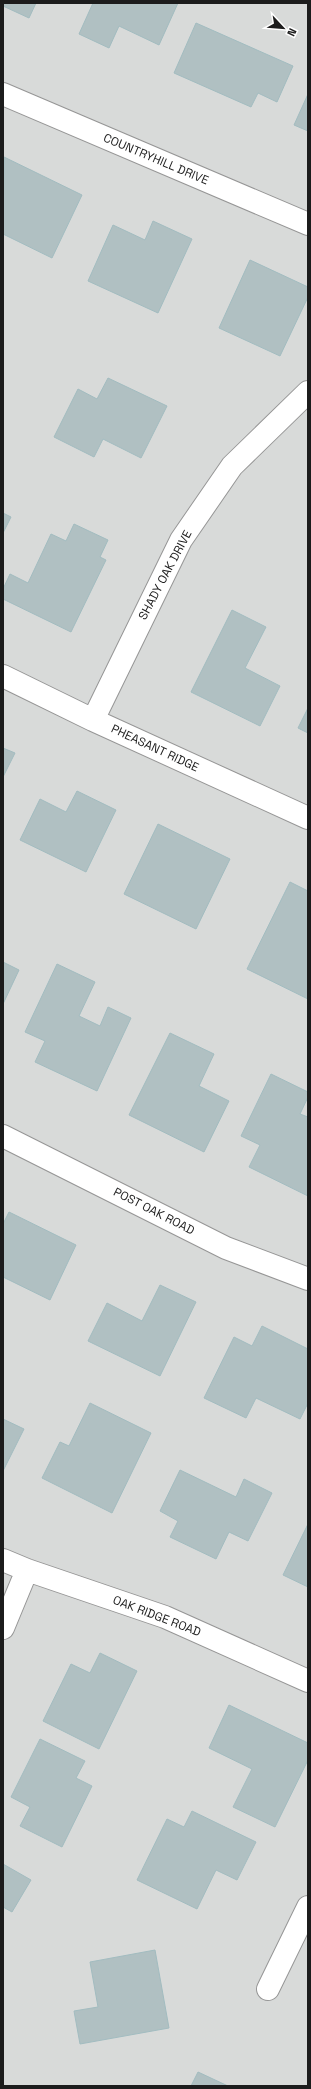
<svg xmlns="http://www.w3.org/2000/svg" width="311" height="2089" font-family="'Space Grotesk',sans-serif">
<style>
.residential{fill:#d8dad9}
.building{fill:#b0c0c2;stroke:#a2bcc0}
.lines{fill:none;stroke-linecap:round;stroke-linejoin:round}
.minor-casing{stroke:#969696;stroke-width:24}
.minor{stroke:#fff;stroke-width:22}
.labels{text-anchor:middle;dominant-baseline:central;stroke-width:3;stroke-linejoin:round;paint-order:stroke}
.street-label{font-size:12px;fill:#1c1c1c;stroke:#fff}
</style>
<rect width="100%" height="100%" fill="#e0e9ee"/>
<path class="residential" d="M3,3H308V2086H3Z"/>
<path class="building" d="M3,3H36L29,18L3,6Z
M93,3H178L159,45L119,26L109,48L79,34Z
M196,23L293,66L277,102L258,93L251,107L174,73Z
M308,94V131L294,125Z
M4,157L82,195L52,258L3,234Z
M153,221L192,239L158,313L88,281L113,225L145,240Z
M250,260L308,287V297L280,356L219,328Z
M108,378L167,406L141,458L103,439L94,457L54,437L78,389L97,399Z
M3,513L11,517L3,533Z
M74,524L108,540L100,557L106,560L71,632L3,599V589L10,574L28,583L51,534L66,541Z
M232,610L266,627L245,668L280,686L260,726L191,692Z
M308,708V733L298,728Z
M3,748L15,753L3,777Z
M77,791L116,810L86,872L20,840L40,799L66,812Z
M158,824L230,859L196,929L124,894Z
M290,882L308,891V999L247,969Z
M3,962L19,970L3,1004Z
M57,964L95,982L79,1016L100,1026L108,1007L131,1018L97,1091L35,1062L45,1041L25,1032Z
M170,1033L214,1054L199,1086L229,1101L204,1152L129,1115Z
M271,1074L308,1092V1097L300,1114L308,1117V1196L249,1167L260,1145L241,1136Z
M9,1212L76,1245L50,1300L3,1277V1224Z
M160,1285L196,1302L160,1376L88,1341L107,1303L142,1321Z
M262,1326L308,1349V1403L300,1419L256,1398L246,1418L204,1398L234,1337L252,1346Z
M90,1403L151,1433L112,1513L42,1478L60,1442L69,1446Z
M3,1419L24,1429L3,1471Z
M180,1470L236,1497L244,1479L272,1493L248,1541L229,1532L216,1559L170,1537L178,1521L160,1511Z
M308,1524V1587L283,1575Z
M100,1653L137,1671L99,1749L43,1721L71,1664L90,1673Z
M229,1705L308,1743V1760L275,1827L233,1807L252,1769L209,1748Z
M40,1739L85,1761L76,1778L92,1786L62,1847L20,1826L30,1807L11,1797Z
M192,1811L256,1842L237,1880L216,1870L197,1909L137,1880L167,1819L184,1827Z
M3,1864L31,1880L12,1912L3,1907Z
M155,1950L169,2028L80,2044L74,2011L98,2007L90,1962Z
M198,2072L228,2086H191Z"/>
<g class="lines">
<defs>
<path id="minor" d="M3,94L308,224
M3,676L93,720L308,818
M93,720L181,540L232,466L308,392
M3,1136L226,1248L308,1279
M3,1560L27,1570L165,1617L308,1681
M3,1628L27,1570
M268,1989L308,1907"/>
</defs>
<use href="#minor" class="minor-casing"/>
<use href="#minor" class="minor"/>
</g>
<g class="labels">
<g class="street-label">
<text transform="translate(156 159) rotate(23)">COUNTRYHILL DRIVE</text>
<text transform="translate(165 575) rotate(-62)">SHADY OAK DRIVE</text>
<text transform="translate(155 748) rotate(25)">PHEASANT RIDGE</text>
<text transform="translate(154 1211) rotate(27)">POST OAK ROAD</text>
<text transform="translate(157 1616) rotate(21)">OAK RIDGE ROAD</text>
</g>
</g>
<rect width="311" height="2089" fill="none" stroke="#1c1c1c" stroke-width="8"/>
<g transform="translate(283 28) rotate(116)" stroke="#ffffff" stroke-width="3" paint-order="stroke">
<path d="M0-3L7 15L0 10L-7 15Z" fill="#1c1c1c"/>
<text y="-6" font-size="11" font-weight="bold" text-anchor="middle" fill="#1c1c1c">N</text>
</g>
</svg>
